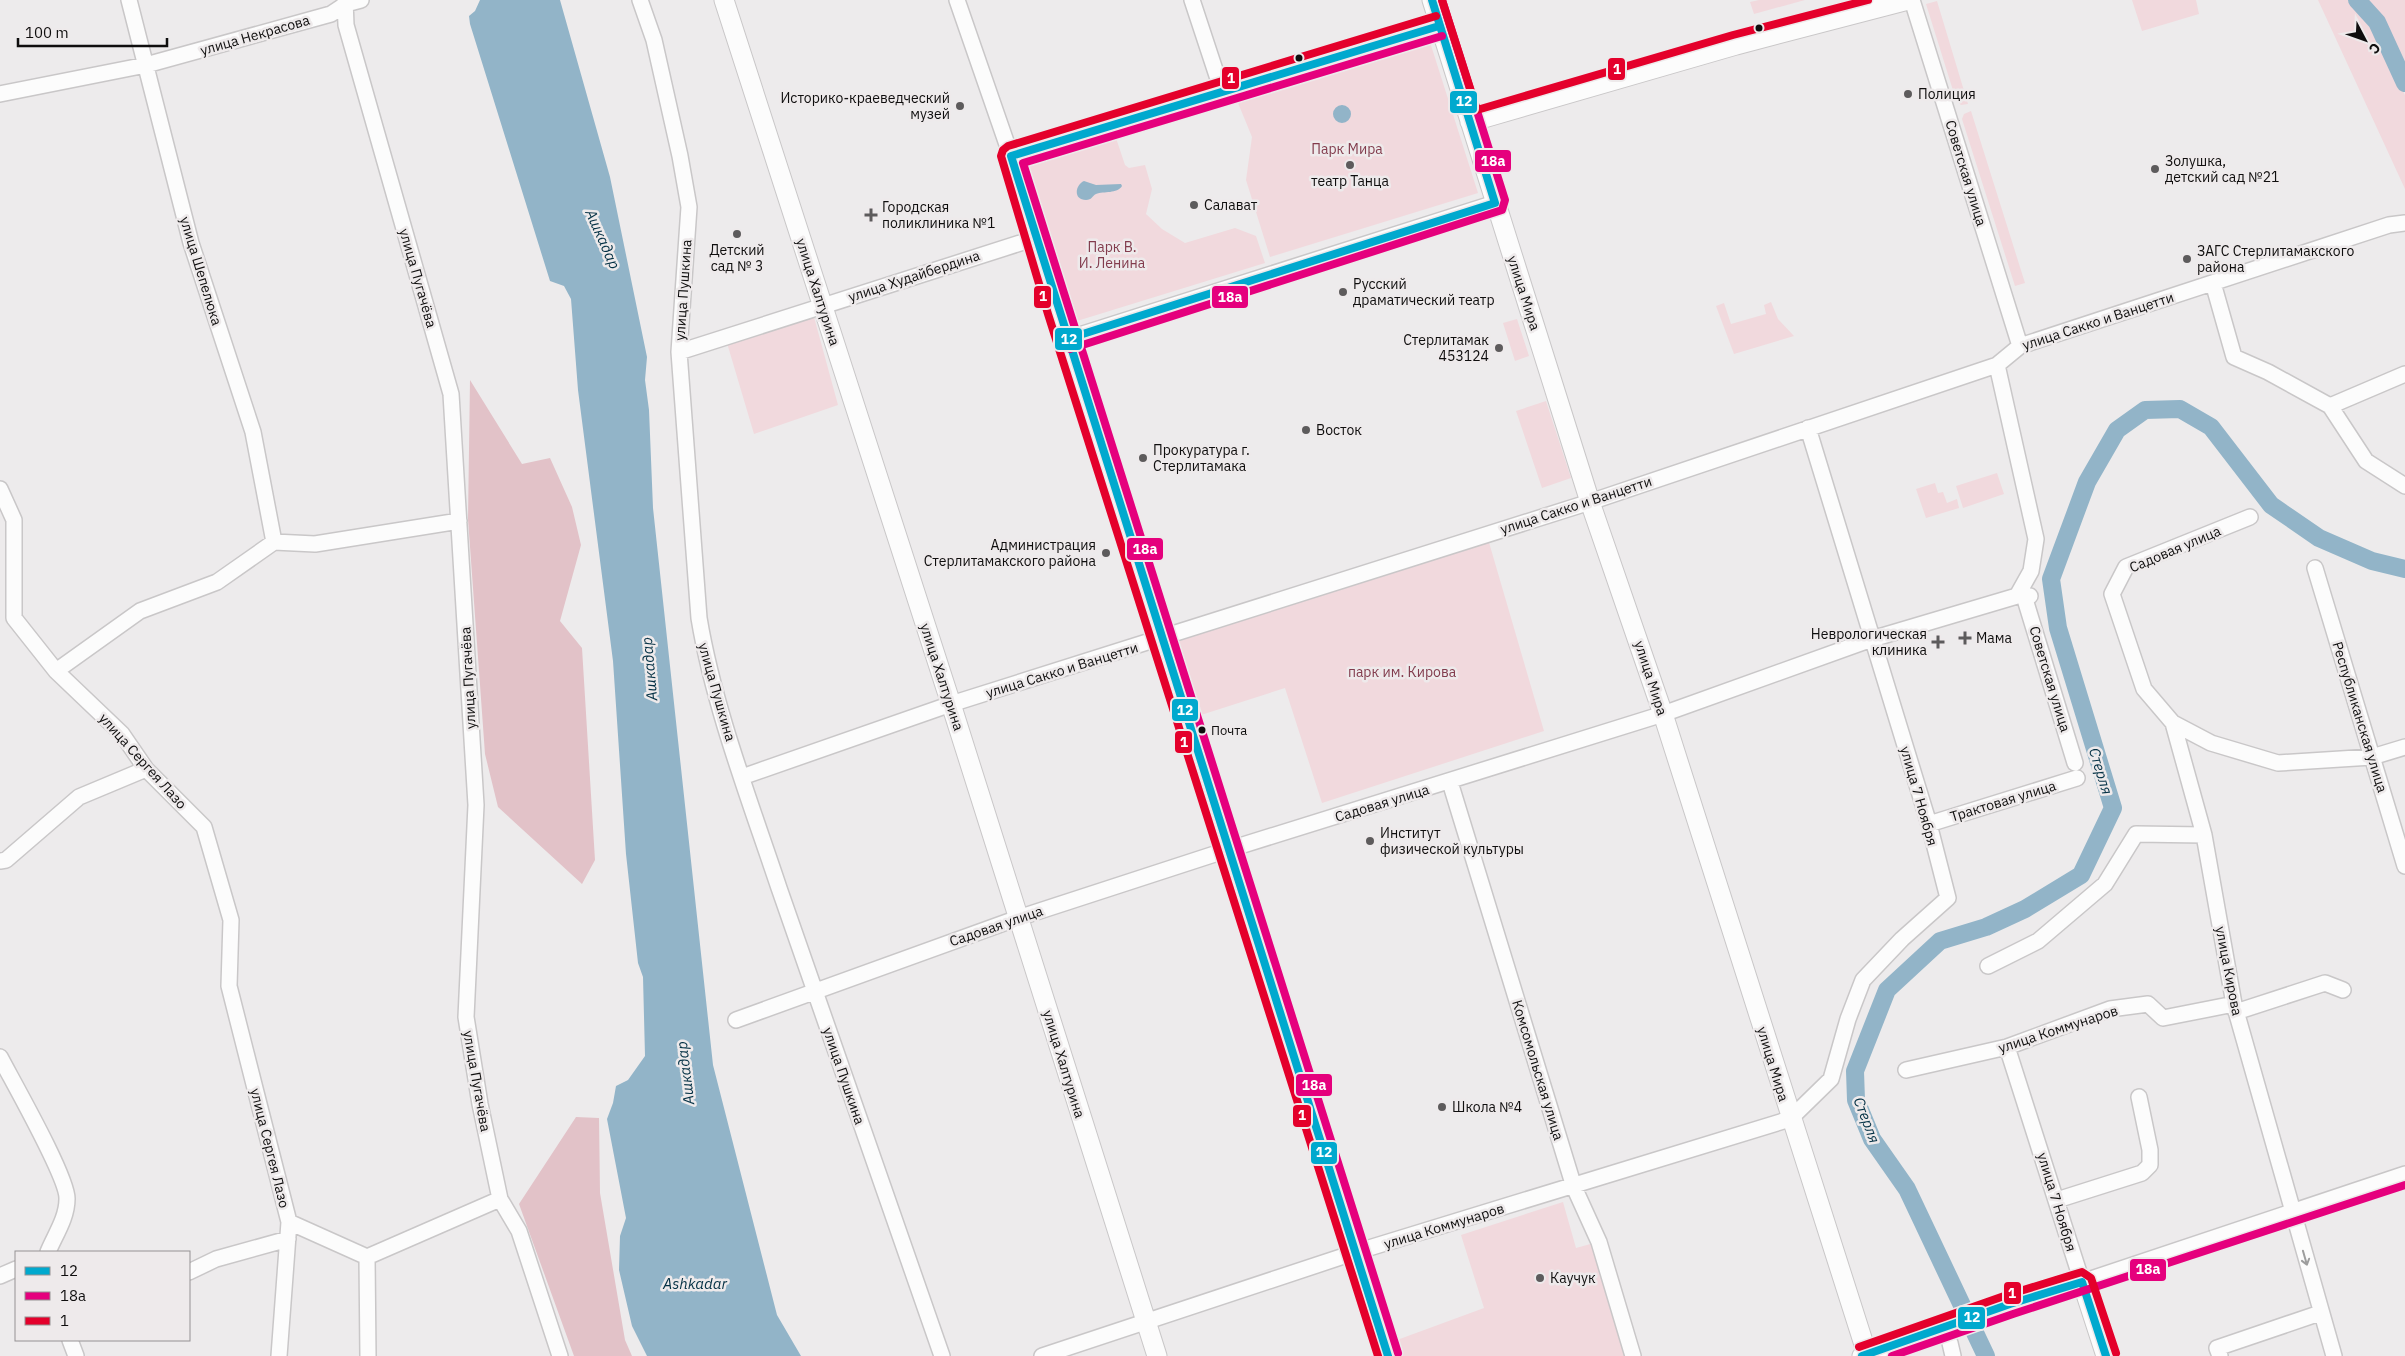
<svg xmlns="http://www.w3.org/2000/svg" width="2405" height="1356" font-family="'IBM Plex Sans',sans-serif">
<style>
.green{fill:#f1d9dd}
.forest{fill:#e2c2c8}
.water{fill:#92b4c8}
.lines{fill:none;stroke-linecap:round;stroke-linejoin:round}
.river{stroke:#92b4c8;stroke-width:18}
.minor-casing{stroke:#c9c7c8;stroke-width:18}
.major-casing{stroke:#c9c7c8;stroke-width:21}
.minor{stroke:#fcfcfc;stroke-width:15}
.major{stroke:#fcfcfc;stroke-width:19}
.bus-1-casing{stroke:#eeeaeb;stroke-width:11}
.bus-2-casing{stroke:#eeeaeb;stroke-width:11}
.bus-3-casing{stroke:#eeeaeb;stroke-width:11}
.bus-1{stroke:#00a9ce;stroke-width:8}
.bus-2{stroke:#e5007d;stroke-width:8}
.bus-3{stroke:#e4002b;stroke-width:8}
.oneway{stroke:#9d9d9d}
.bus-dot{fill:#0f0e0e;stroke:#eeeaeb;stroke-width:2}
.poi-dot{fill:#5d5b5c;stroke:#eeeaeb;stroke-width:2}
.labels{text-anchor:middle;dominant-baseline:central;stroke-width:5;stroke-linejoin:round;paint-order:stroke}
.bus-label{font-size:13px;fill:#0f0e0e;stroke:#eeeaeb;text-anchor:start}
.street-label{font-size:14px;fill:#0f0e0e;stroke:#eeeaeb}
.poi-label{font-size:14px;fill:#0f0e0e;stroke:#eeeaeb;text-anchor:start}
.park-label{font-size:14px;fill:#823c4d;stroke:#eeeaeb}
.water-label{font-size:15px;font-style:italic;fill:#043145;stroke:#eeeaeb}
.line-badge{stroke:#eeeaeb;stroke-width:2}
.badge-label{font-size:14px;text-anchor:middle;font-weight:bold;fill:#fff}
</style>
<rect width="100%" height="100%" fill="#edebec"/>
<path class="green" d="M1759,0H1805L1754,14L1750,2Z
M2132,0H2196L2199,14L2142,31Z
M2318,0H2351L2357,10L2373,24L2392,70L2405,95V189Z
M2360,0H2405V70L2381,20Z
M1937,1L1968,104L1961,105L1956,100L1926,4Z
M1429,39L1478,193L1270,257L1246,180L1252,137L1236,98Z
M1971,111L2025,283L2015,286L1962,119L1964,114Z
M1112,126L1125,165L1129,168L1145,165L1152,189L1146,214L1162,229L1185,243L1235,228L1256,236L1265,263L1077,321L1025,154Z
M1771,302L1778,319L1794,336L1734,354L1716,306L1724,303L1731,324L1766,314L1764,305Z
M814,317L838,405L754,434L727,343Z
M1517,319L1529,356L1515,361L1503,323Z
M1546,401L1571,478L1542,488L1516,411Z
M1997,473L2004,494L1963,508L1956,486Z
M1935,483L1938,493L1943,492L1947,503L1957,499L1959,508L1926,518L1916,489Z
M1488,539L1544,731L1322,803L1285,688L1201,715L1177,640Z
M1563,1202L1576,1248L1594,1243L1629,1356H1403L1397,1340L1484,1308L1461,1235Z"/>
<path class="forest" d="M470,380L522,464L550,458L572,507L581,545L560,621L582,648L595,860L582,884L498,807L485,754L468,519Z
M576,1117L599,1118L600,1193L625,1340L632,1356H574L519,1204Z"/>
<path class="water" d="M480,0H560L610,177L647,357L645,380L649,410L653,508L713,1065L777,1315L801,1356H647L632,1326L619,1270L620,1236L626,1218L607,1119L613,1103L616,1086L628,1080L645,1056L643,977L638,963L626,854L613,661L578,390L571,299L564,286L550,281L470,24L469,16L475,11Z
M1333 114a9 9 0 1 1 18 0a9 9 0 1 1-18 0Z
M1084,181L1096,185L1121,184L1122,186C1117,194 1104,191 1096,194C1092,196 1092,200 1086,200C1073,200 1075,185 1084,181Z"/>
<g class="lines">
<path class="river" d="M2357,0L2377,22L2405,83
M1986,1356L1907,1189L1872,1139L1856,1100L1855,1071L1887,990L1940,941L1986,927L2025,909L2081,875L2113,808L2058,628L2051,579L2087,482L2117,430L2145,410L2180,409L2211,427L2271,505L2319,538L2372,561L2405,569"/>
<defs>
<path id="minor" d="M129,0L191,243L253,432L274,542
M345,0L346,25L451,394L476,805L466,1017L480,1104L500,1199L519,1231L560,1356
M640,0L654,40L680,156L689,207L679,352L699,618C714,708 750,801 779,888C832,1044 887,1200 942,1356
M957,0L1011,156L1058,311L1388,1356
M1192,0L1222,91
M1912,0L2020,346
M0,94L146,65L331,14L346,4L361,0
M1011,156L1439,26
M2213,283L2234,357L2268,372L2330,406L2366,461L2405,486
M1067,339L1495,203
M679,352L1036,238
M1997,365L2036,539L2031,571L2017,596
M2330,406L2405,374
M0,489L14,520V618L56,671L122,734L146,769L204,827L231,920L229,986L289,1222L279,1356
M2250,517L2126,567L2112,594L2144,689L2173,723L2204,835L2234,1004L2334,1356
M2315,568L2405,866
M2024,596L2075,763
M56,671L140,611L217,582L274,542L315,544L459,521
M2173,723L2211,743L2278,763L2372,757L2405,747
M742,777L951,704L1590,502L1997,365L2020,346L2389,225L2405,223
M1450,782L1574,1187L1599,1242L1633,1356
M1929,824L2077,778
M0,861L6,860L79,797L146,769
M1988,966L2038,941L2105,884L2136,834L2204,835
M2236,1012L2325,983L2343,990
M736,1020L1018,918L1227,850L1663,714L1872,639L2017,596H2030
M2007,1047L2082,1282L2405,1174
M0,1057C13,1082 68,1178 67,1199C67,1218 55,1235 48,1252
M1906,1070L2007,1047L2110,1009L2148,1004L2163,1018L2234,1004
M2057,1200L2142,1173L2150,1165V1150L2139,1097
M289,1222L367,1257L500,1199
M367,1257L368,1356
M189,1272L216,1259L288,1239
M0,1276L16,1269
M70,1340L76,1356
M1950,1343L1953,1356
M1042,1356L1356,1252L1790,1119L1831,1079L1848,1019L1863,980L1902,939L1948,898L1929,824L1808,428
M2220,1356L2217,1348L2320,1313"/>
<path id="major" d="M724,0L951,704L1157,1356
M1432,0L1590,502L1663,714L1867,1354
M1470,122L1736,45L1908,0
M1862,1356L2010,1304L2082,1282L2106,1356"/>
</defs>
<use href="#minor" class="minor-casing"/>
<use href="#major" class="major-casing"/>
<use href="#minor" class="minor"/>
<use href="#major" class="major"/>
<defs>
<path id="bus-1" d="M1432,0L1495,203
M1067,339L1495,203
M2082,1282L2106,1356
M1388,1356L1011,156L1439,26
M1862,1356L2010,1304L2082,1282"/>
<path id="bus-2" d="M1070,349L1502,210L1505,200L1442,0
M1398,1353L1023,163L1442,36
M1892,1356L2013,1314L2405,1185"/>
<path id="bus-3" d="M1442,0L1477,110L1733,35L1868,0
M1859,1347L2007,1295L2082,1272L2091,1278L2116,1353
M1378,1356L1048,314L1001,156L1003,150L1008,146L1436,16"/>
</defs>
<use href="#bus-1" class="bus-1-casing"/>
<use href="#bus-2" class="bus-2-casing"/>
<use href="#bus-3" class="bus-3-casing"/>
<use href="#bus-1" class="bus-1"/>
<use href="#bus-2" class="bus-2"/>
<use href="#bus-3" class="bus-3"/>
</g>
<defs><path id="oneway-shaft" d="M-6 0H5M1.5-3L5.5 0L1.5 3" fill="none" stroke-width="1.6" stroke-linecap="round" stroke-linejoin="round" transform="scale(1.25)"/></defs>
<use class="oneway" href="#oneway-shaft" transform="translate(2305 1258) rotate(74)"/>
<g class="bus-dot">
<circle cx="1759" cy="28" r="4.5"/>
<circle cx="1299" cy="58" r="4.5"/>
<circle cx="1202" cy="730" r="4.5"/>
</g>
<g class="poi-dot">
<circle cx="1908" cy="94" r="5"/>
<circle cx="960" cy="106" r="5"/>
<circle cx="1350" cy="165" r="5"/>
<circle cx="2155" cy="169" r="5"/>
<circle cx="1194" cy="205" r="5"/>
<path d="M868.5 207.5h5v5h5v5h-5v5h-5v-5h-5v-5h5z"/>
<circle cx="737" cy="234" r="5"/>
<circle cx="2187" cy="259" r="5"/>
<circle cx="1343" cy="292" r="5"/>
<circle cx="1499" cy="348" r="5"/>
<circle cx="1306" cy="430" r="5"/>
<circle cx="1143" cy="458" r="5"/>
<circle cx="1106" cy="553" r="5"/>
<path d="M1962.5 630.5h5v5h5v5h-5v5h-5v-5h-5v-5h5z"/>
<path d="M1935.5 634.5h5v5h5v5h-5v5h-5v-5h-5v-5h5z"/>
<circle cx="1370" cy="841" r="5"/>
<circle cx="1442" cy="1107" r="5"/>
<circle cx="1540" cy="1278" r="5"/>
</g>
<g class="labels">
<g class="bus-label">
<text x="1211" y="730">Почта</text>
</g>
<g class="street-label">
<text transform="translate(255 35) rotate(-16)">улица Некрасова</text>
<text transform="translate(1966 173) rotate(73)">Советская улица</text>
<text transform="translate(201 271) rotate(73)">улица Шепелюка</text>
<text transform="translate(914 276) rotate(-18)">улица Худайбердина</text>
<text transform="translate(418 278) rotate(74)">улица Пугачёва</text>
<text transform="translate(683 290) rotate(-86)">улица Пушкина</text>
<text transform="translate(818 292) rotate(72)">улица Халтурина</text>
<text transform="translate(1524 293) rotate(72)">улица Мира</text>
<text transform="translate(2098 321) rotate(-18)">улица Сакко и Ванцетти</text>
<text transform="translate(1576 505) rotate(-18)">улица Сакко и Ванцетти</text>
<text transform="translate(2175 549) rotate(-23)">Садовая улица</text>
<text transform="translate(1062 670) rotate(-17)">улица Сакко и Ванцетти</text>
<text transform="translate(942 677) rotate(72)">улица Халтурина</text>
<text transform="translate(468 678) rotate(-93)">улица Пугачёва</text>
<text transform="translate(1651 678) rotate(72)">улица Мира</text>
<text transform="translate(2050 679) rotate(73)">Советская улица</text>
<text transform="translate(717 692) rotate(74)">улица Пушкина</text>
<text transform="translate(2360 717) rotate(73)">Республиканская улица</text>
<text transform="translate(143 761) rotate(48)">улица Сергея Лазо</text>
<text transform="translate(1919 796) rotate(74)">улица 7 Ноября</text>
<text transform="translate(2003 801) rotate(-17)">Трактовая улица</text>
<text transform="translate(1382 803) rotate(-17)">Садовая улица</text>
<text transform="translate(996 926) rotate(-19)">Садовая улица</text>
<text transform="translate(2229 971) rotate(79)">улица Кирова</text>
<text transform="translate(2058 1029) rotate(-18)">улица Коммунаров</text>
<text transform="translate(1064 1064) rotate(73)">улица Халтурина</text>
<text transform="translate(1773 1064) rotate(73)">улица Мира</text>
<text transform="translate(1538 1070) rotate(73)">Комсомольская улица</text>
<text transform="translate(844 1076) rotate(71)">улица Пушкина</text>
<text transform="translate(477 1081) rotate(80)">улица Пугачёва</text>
<text transform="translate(270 1148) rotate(76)">улица Сергея Лазо</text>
<text transform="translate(2057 1202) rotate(73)">улица 7 Ноября</text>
<text transform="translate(1444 1226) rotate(-17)">улица Коммунаров</text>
</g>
<g class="poi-label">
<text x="1918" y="94">Полиция</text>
<text x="950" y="98" text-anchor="end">Историко-краеведческий<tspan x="950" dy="16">музей</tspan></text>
<text x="2165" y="161">Золушка,<tspan x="2165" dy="16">детский сад №21</tspan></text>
<text x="1350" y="181" text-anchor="middle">театр Танца</text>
<text x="1204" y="205">Салават</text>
<text x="882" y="207">Городская<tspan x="882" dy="16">поликлиника №1</tspan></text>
<text x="737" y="250" text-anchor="middle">Детский<tspan x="737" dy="16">сад № 3</tspan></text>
<text x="2197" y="251">ЗАГС Стерлитамакского<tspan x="2197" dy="16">района</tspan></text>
<text x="1353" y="284">Русский<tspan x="1353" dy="16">драматический театр</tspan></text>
<text x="1489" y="340" text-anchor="end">Стерлитамак<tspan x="1489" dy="16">453124</tspan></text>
<text x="1316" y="430">Восток</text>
<text x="1153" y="450">Прокуратура г.<tspan x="1153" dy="16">Стерлитамака</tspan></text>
<text x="1096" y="545" text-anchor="end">Администрация<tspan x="1096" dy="16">Стерлитамакского района</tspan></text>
<text x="1927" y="634" text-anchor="end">Неврологическая<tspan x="1927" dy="16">клиника</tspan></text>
<text x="1976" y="638">Мама</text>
<text x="1380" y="833">Институт<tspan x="1380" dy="16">физической культуры</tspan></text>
<text x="1452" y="1107">Школа №4</text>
<text x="1550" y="1278">Каучук</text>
</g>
<g class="park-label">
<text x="1347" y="149">Парк Мира</text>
<text x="1112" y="247">Парк В.<tspan x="1112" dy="16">И. Ленина</tspan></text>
<text x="1402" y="672">парк им. Кирова</text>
</g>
<g class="water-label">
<text transform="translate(603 239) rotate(66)">Ашкадар</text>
<text transform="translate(649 669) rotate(-95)">Ашкадар</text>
<text transform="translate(2101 771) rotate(73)">Стерля</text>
<text transform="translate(685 1073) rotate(-97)">Ашкадар</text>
<text transform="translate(1867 1120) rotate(69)">Стерля</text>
<text x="695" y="1283">Ashkadar</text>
</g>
</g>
<g class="line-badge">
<rect x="1607" y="57" width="19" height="24" rx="5" fill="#e4002b"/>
<rect x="1221" y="66" width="19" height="24" rx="5" fill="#e4002b"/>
<rect x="1449" y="90" width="29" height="24" rx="5" fill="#00a9ce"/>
<rect x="1474" y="149" width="38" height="24" rx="5" fill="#e5007d"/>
<rect x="1033" y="285" width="19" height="24" rx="5" fill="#e4002b"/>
<rect x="1211" y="285" width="38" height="24" rx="5" fill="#e5007d"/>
<rect x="1054" y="327" width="29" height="24" rx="5" fill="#00a9ce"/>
<rect x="1126" y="537" width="38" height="24" rx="5" fill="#e5007d"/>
<rect x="1171" y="698" width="28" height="24" rx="5" fill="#00a9ce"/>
<rect x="1174" y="730" width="19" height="24" rx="5" fill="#e4002b"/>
<rect x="1295" y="1073" width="38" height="24" rx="5" fill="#e5007d"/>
<rect x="1292" y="1104" width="20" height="24" rx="5" fill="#e4002b"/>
<rect x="1310" y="1141" width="28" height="24" rx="5" fill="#00a9ce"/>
<rect x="2129" y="1258" width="38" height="24" rx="5" fill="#e5007d"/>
<rect x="2003" y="1281" width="19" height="24" rx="5" fill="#e4002b"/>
<rect x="1957" y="1306" width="29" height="24" rx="5" fill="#00a9ce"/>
</g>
<g class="badge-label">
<text x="1617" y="74">1</text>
<text x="1231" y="83">1</text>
<text x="1464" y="106">12</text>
<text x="1493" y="166">18а</text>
<text x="1043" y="301">1</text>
<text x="1230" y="302">18а</text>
<text x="1069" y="344">12</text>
<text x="1145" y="554">18а</text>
<text x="1185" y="715">12</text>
<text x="1184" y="747">1</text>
<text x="1314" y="1090">18а</text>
<text x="1302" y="1120">1</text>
<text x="1324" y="1157">12</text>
<text x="2148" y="1274">18а</text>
<text x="2012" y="1298">1</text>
<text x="1972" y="1322">12</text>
</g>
<rect x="15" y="1251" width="175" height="90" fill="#eeeaeb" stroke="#959293"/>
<rect x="25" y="1267" width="25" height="8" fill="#00a9ce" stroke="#959293"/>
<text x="60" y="1276" font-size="15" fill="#0f0e0e">12</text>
<rect x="25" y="1292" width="25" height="8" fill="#e5007d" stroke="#959293"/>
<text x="60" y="1301" font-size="15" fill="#0f0e0e">18а</text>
<rect x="25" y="1317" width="25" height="8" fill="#e4002b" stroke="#959293"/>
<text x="60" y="1326" font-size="15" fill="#0f0e0e">1</text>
<g transform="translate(2365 40) rotate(131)" stroke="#eeeaeb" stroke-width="4" paint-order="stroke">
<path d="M0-4L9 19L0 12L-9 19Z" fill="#0f0e0e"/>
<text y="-8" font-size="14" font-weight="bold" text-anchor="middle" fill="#0f0e0e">С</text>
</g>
<path d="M18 38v8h149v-8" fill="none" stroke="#0f0e0e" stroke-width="2.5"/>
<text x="25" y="38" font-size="15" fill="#0f0e0e" stroke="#eeeaeb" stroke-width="4" paint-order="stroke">100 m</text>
</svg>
